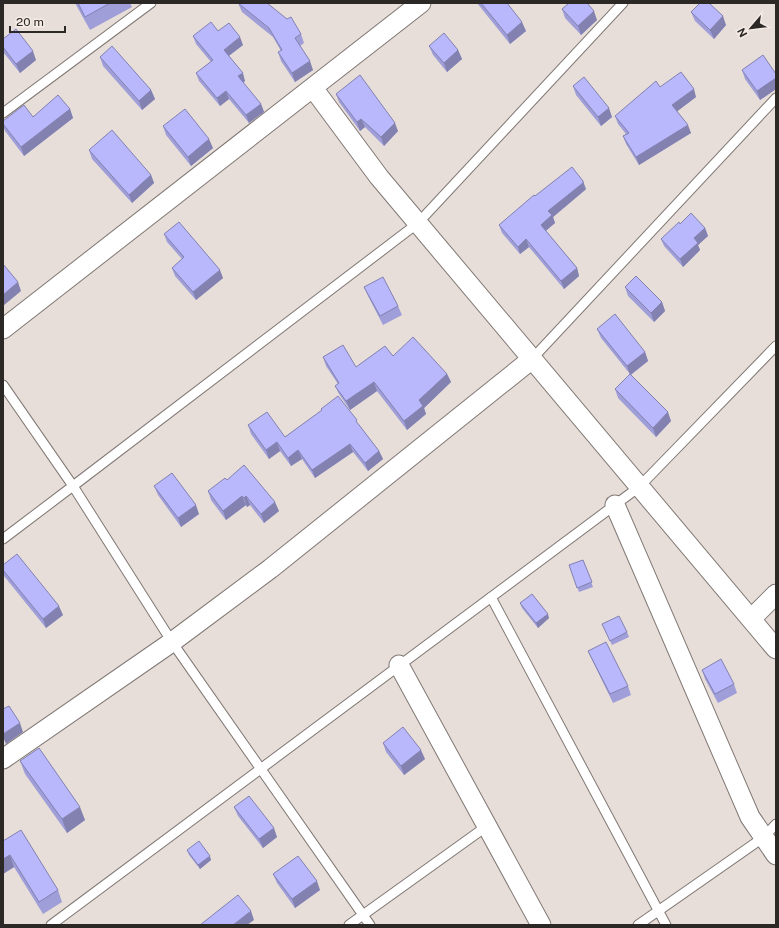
<svg xmlns="http://www.w3.org/2000/svg" width="779" height="928" font-family="'Public Sans',sans-serif">
<style>
.lines{fill:none;stroke-linecap:round;stroke-linejoin:round}
.lane-casing{stroke:#807874;stroke-width:11}
.street-casing{stroke:#807874;stroke-width:21}
.lane{stroke:#fff;stroke-width:9}
.street{stroke:#fff;stroke-width:19}
.wall{fill:#9f9ed9}
.shaded-wall{fill:#8281b0}
.building{fill:#b9b8fc;stroke:#8281b0}
</style>
<rect width="100%" height="100%" fill="#e7ded9"/>
<g class="lines">
<defs>
<path id="lane" d="M3,113L151,3
M532,359L776,98
M3,385L73,486L172,642L370,925
M3,539L73,486L418,223L623,3
M491,597L666,925
M51,925L639,487L776,346
M349,925L487,826
M638,925L764,837L776,824"/>
<path id="street" d="M313,88L379,177L776,649
M3,329L421,3
M615,505L750,817L776,855
M751,619L776,594
M399,665L541,925
M3,759L172,642L270,569L532,359"/>
</defs>
<use href="#lane" class="lane-casing"/>
<use href="#street" class="street-casing"/>
<use href="#lane" class="lane"/>
<use href="#street" class="street"/>
</g>
<path class="wall" d="M75,3H130L132,7L90,30Z
M238,3L301,34L304,43L300,46L313,70L295,82L281,61L278,52L281,51L273,37L242,12Z
M477,3H507L526,31L510,44Z
M562,9L597,20L581,35L565,18Z
M691,12L726,25L714,39L695,21Z
M218,31L243,45L229,56L245,81L243,83L261,104L264,112L249,123L229,99L220,106L199,81L196,73L211,62L196,44L193,36Z
M3,39L36,60L20,73L3,52Z
M429,46L458,50L462,59L447,72L433,55Z
M100,57L151,90L155,99L142,110L103,66Z
M742,70L776,74V89L760,100L745,79Z
M573,86L612,117L601,126L576,95Z
M660,87L696,97L677,111L691,133L639,165L626,144L623,136L626,134L618,124L615,116Z
M336,94L398,131L384,146L365,127L360,131L339,102Z
M70,109L73,118L24,156L5,131L3,126V121L33,117Z
M163,126L213,148L191,166L166,135Z
M89,150L151,175L154,183L132,203L92,159Z
M586,189L585,190L553,217L555,223L546,231L577,268L579,276L564,289L529,247L520,254L502,233L499,225L535,196Z
M705,228L708,236L698,245L700,250L683,267L664,246L661,239Z
M164,234L223,278L196,300L175,276L172,268L182,259L167,242Z
M364,287L398,306L402,315L383,325L368,296Z
M625,287L662,302L665,311L654,322L628,296Z
M597,329L645,352L648,361L631,375L671,421L656,437L618,398L615,389L630,374L601,338Z
M393,356L447,374L451,382L424,408L426,414L407,430L377,391L350,410L339,394L335,386L338,384L326,366L323,357L356,367Z
M321,409L359,425L379,451L383,459L368,471L353,452L315,478L302,459L291,466L280,451L269,459L251,434L248,425L285,437L321,411Z
M227,480L279,511L264,523L250,505L247,507L246,505L226,520L211,500L208,491Z
M154,486L199,514L181,527L158,495Z
M583,560L593,587L579,592L569,565Z
M3,565L63,615L46,628L4,576L3,574Z
M520,603L549,618L538,628L522,608Z
M602,624L627,632L629,637L612,645Z
M588,651L628,686L631,695L613,703L592,660Z
M702,670L734,684L737,693L718,703L705,679Z
M383,743L425,759L404,775L386,752Z
M20,761L85,820L67,833L25,774Z
M234,807L277,837L263,848L238,816Z
M3,841L58,890L62,902L43,914L14,867L3,874Z
M187,850L211,860L200,869L189,855Z
M273,874L320,890L295,908L277,883Z"/>
<path class="shaded-wall" d="M594,11L597,20L581,35L578,26Z
M723,16L726,25L714,39L710,30Z
M522,22L526,31L510,44L507,35Z
M240,37L243,45L227,57L224,50Z
M458,50L462,59L447,72L444,63Z
M33,51L36,60L20,73L16,64Z
M310,61L313,70L295,82L292,73Z
M243,73L245,81L241,84L238,76Z
M776,78V89L760,100L757,91Z
M694,89L696,97L675,113L672,105Z
M151,90L155,99L142,110L139,101Z
M226,91L229,99L220,106L217,98Z
M261,104L264,112L249,123L246,115Z
M609,108L612,117L601,126L598,117Z
M70,109L73,118L24,156L21,147Z
M361,119L365,127L360,131L357,122Z
M395,123L398,131L384,146L381,137Z
M688,125L691,133L639,165L636,157Z
M209,139L213,148L191,166L188,157Z
M151,175L154,183L132,203L129,195Z
M583,181L586,189L585,190L553,217L555,223L544,232L541,225L548,211Z
M705,228L708,236L698,245L700,250L683,267L680,259L694,238Z
M526,239L529,247L520,254L518,247Z
M577,268L579,276L564,289L561,281Z
M220,270L223,278L196,300L193,292Z
M18,282L21,291L3,306V295Z
M662,302L665,311L654,322L651,313Z
M645,352L648,361L630,375L627,366Z
M447,374L451,382L424,408L426,414L407,430L404,421L419,400Z
M374,382L377,391L350,410L346,401Z
M668,412L671,421L656,437L653,428Z
M277,442L280,451L269,459L266,450Z
M350,444L353,452L315,478L312,470Z
M298,450L302,459L291,466L288,458Z
M379,451L383,459L368,471L365,463Z
M242,496L246,505L226,520L223,511Z
M246,496L250,505L247,507L244,498Z
M275,502L279,511L264,523L261,514Z
M196,505L199,514L181,527L178,518Z
M59,606L63,615L46,628L43,619Z
M548,614L549,618L538,628L536,623Z
M20,723L23,732L6,744L3,737V734Z
M421,750L425,759L404,775L401,766Z
M80,807L85,820L67,833L62,819Z
M274,828L277,837L263,848L259,839Z
M10,855L14,867L3,874V859Z
M210,856L211,860L200,869L198,865Z
M317,881L320,890L295,908L292,899Z
M251,911L254,920L247,925H233Z"/>
<path class="building" d="M78,3H110L85,17Z
M238,3H267L287,19L291,17L301,34L295,38L310,61L292,73L278,52L282,50L269,28Z
M481,3H507L522,22L507,35Z
M569,3H587L594,11L578,26L562,9Z
M700,3H709L723,16L710,30L691,12Z
M211,22L218,31L229,23L240,37L224,50L243,73L238,76L261,104L246,115L226,91L217,98L196,73L213,60L193,36Z
M16,29L33,51L16,64L3,47V39Z
M444,33L458,50L444,63L429,46Z
M112,46L151,90L139,101L100,57Z
M763,55L776,74V78L757,91L742,70Z
M681,72L694,89L672,105L688,125L636,157L623,136L629,133L615,116L656,81L660,87Z
M360,75L395,123L381,137L361,119L357,122L336,94Z
M584,77L609,108L598,117L573,86Z
M58,95L70,109L21,147L3,124V121L24,105L33,117Z
M185,109L209,139L188,157L163,126Z
M112,130L151,175L129,195L89,150Z
M572,167L583,181V183L548,211L552,215L541,225L577,268L561,281L526,239L518,247L499,225L534,195L535,196Z
M691,213L705,228L694,238L698,243L680,259L661,239L679,222L680,224Z
M179,222L220,270L193,292L172,268L184,257L164,234Z
M3,264L18,282L3,295Z
M636,276L662,302L651,313L625,287Z
M383,277L398,306L380,316L364,287Z
M615,314L645,352L627,366L597,329Z
M413,337L447,374L419,400L423,406L404,421L374,382L346,401L335,386L339,383L323,357L343,345L356,367L385,346L393,356Z
M630,374L668,412L653,428L615,389Z
M338,396L357,420L356,421L379,451L365,463L350,444L312,470L298,450L288,458L277,442L266,450L248,425L267,412L285,437L322,410L321,409Z
M244,465L275,502L261,514L246,496L244,498L242,496L223,511L208,491L225,478L227,480Z
M172,473L196,505L178,518L154,486Z
M17,554L59,606L43,619L3,570V565Z
M583,560L592,582L577,588L569,565Z
M532,594L548,614L536,623L520,603Z
M619,616L627,632L610,641L602,624Z
M606,642L628,686L610,694L588,651Z
M721,659L734,684L715,694L702,670Z
M9,706L20,723L3,734V709Z
M403,727L421,750L401,766L383,743Z
M39,748L80,807L62,819L20,761Z
M249,796L274,828L259,839L234,807Z
M21,830L58,890L39,902L10,855L3,859V841Z
M199,841L210,856L198,865L187,850Z
M298,856L317,881L292,899L273,874Z
M238,895L251,911L233,925H200Z"/>
<rect width="779" height="928" fill="none" stroke="#2b2826" stroke-width="8"/>
<g transform="translate(751 28) rotate(242)" stroke="#f4ebe6" stroke-width="3" paint-order="stroke">
<path d="M0-3L7 15L0 10L-7 15Z" fill="#2b2826"/>
<text y="-6" font-size="11" font-weight="bold" text-anchor="middle" fill="#2b2826">N</text>
</g>
<path d="M10 26v6h55v-6" fill="none" stroke="#2b2826" stroke-width="2"/>
<text x="16" y="26" font-size="12" fill="#2b2826" stroke="#f4ebe6" stroke-width="3" paint-order="stroke">20 m</text>
</svg>
